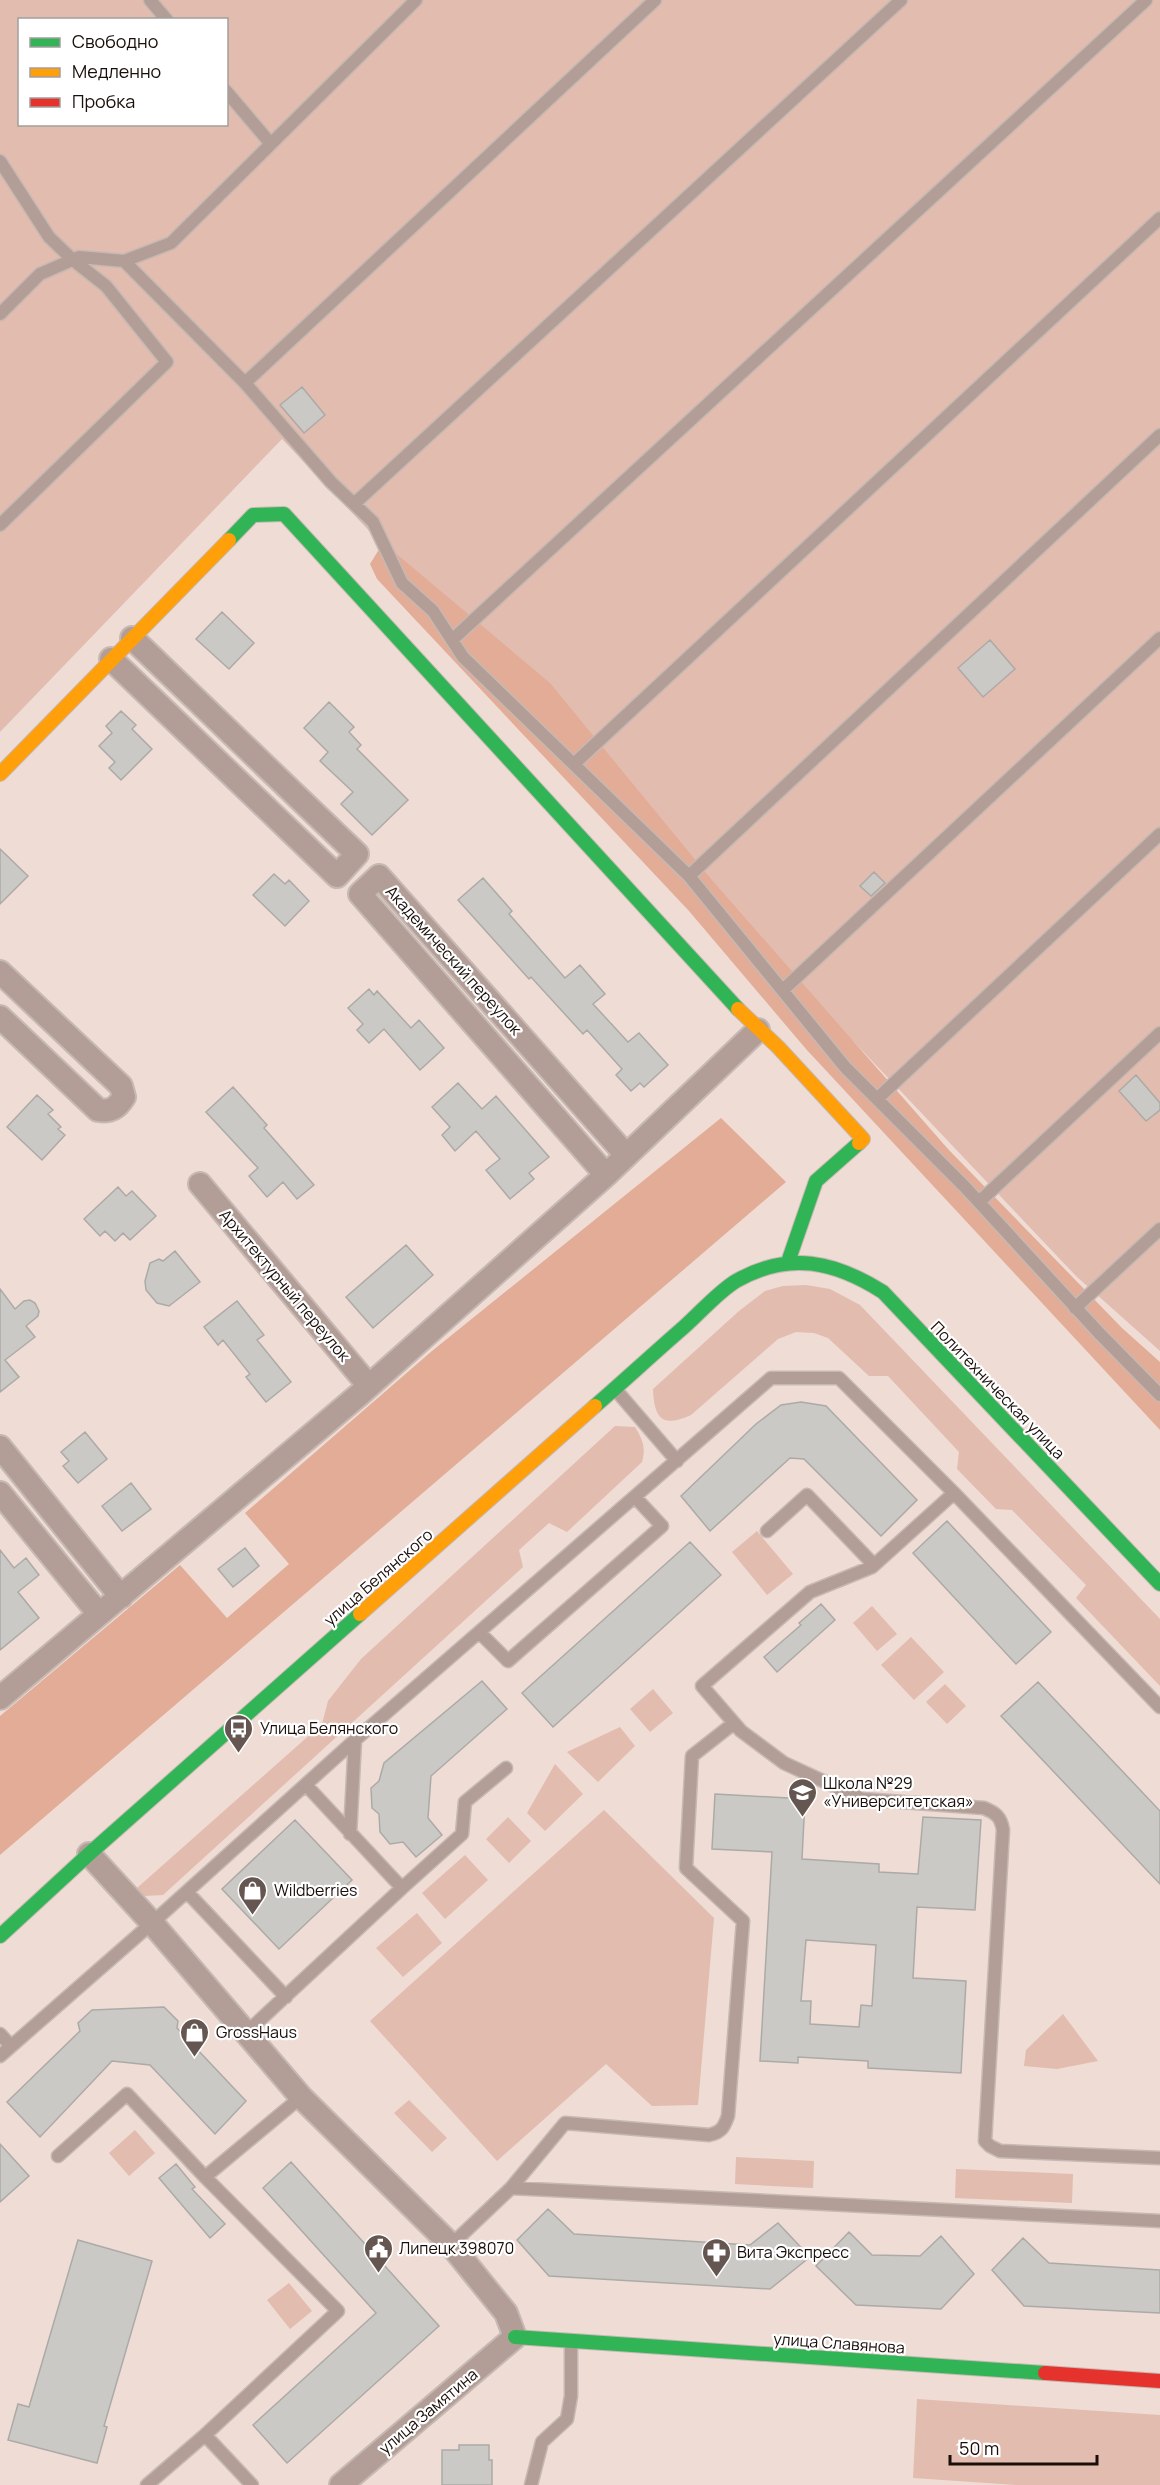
<svg xmlns="http://www.w3.org/2000/svg" width="1160" height="2485" font-family="Manrope,sans-serif">
<style>
.green{fill:#e2bcae;fill-rule:evenodd}
.forest{fill:#e2ac97}
.building{fill:#cac9c6;stroke:#acaaa7;stroke-width:1.5;fill-rule:evenodd}
.lines{fill:none;stroke-linecap:round;stroke-linejoin:round}
.lane-casing{stroke:#c6b8b3;stroke-width:15}
.street-casing{stroke:#c6b8b3;stroke-width:26}
.fast-casing{stroke:#c6b8b3;stroke-width:16}
.slow-casing{stroke:#c6b8b3;stroke-width:16}
.jam-casing{stroke:#c6b8b3;stroke-width:16}
.lane{stroke:#b29e96;stroke-width:12}
.street{stroke:#b29e96;stroke-width:22}
.fast{stroke:#30b455;stroke-width:14}
.slow{stroke:#ff9f0a;stroke-width:14}
.jam{stroke:#e5322d;stroke-width:14}
.labels{text-anchor:middle;dominant-baseline:central;stroke-width:4.5;stroke-linejoin:round;paint-order:stroke}
.street-label{font-size:16px;fill:#1a0e0a;stroke:#fff}
.poi-label{font-size:16px;fill:#1a0e0a;stroke:#fff;text-anchor:start}
</style>
<rect width="100%" height="100%" fill="#efdcd5"/>
<path class="green" d="M0,0H1160V1351L1076,1276L282,439L0,732ZM20,20H226V124H20Z
M806,1285L830,1289L860,1305L1160,1619V1686L1076,1598L1086,1585L1012,1510L996,1509L957,1469L959,1452L888,1376H869L828,1338L814,1333L796,1332L778,1339L691,1415C663,1428 654,1419 653,1389L739,1311L765,1291L783,1286Z
M615,1426L635,1427C643,1440 646,1448 642,1462L567,1532L549,1523L519,1550L523,1567L163,1895L144,1896L137,1888L322,1724L328,1701L361,1659Z
M757,1531L793,1574L767,1595L732,1552Z
M872,1606L897,1634L877,1651L853,1623Z
M911,1637L944,1672L914,1700L881,1665Z
M945,1684L966,1706L947,1724L926,1702Z
M653,1689L673,1713L650,1732L630,1709Z
M620,1727L635,1746L598,1782L567,1752Z
M555,1764L583,1794L545,1831L527,1813Z
M604,1810L714,1918L698,2105L652,2106L606,2064L497,2161L370,2021Z
M508,1817L531,1841L509,1863L486,1839Z
M465,1855L488,1880L445,1919L422,1893Z
M417,1913L442,1943L403,1977L376,1948Z
M1063,2014L1098,2061L1057,2069L1024,2066L1026,2050Z
M409,2100L447,2138L432,2152L394,2113Z
M135,2130L155,2153L129,2176L109,2153Z
M736,2157L814,2161L813,2188L735,2184Z
M956,2169L1073,2174L1072,2203L955,2198Z
M289,2283L312,2311L290,2329L267,2300Z
M917,2399L1160,2415V2485H1016L913,2478Z"/>
<path class="forest" d="M378,551H393L550,683L711,879L948,1149L1122,1328L1160,1362V1430L806,1049L689,911L377,579L370,564Z
M721,1118L786,1182L0,1855V1716L180,1565L227,1618L289,1564L245,1513L432,1351Z"/>
<path class="building" d="M302,387L325,415L304,433L280,405Z
M222,612L254,643L229,669L196,639Z
M990,640L1015,669L983,697L958,668Z
M329,702L354,727L349,732L361,745L357,749L408,800L372,835L341,804L353,792L320,761L328,752L304,728Z
M121,711L136,725L132,729L152,749L121,780L109,768L115,762L99,746L112,733L106,726Z
M0,849L28,876L0,904Z
M874,872L885,883L871,896L860,886Z
M274,874L285,884L289,880L309,901L285,926L253,895Z
M483,878L512,911L509,914L565,978L580,965L605,994L593,1004L628,1042L639,1033L668,1065L644,1087L640,1083L631,1091L616,1075L622,1069L587,1030L583,1034L531,977L529,979L458,900Z
M369,989L374,995L377,991L411,1028L419,1020L444,1048L420,1070L384,1029L369,1043L357,1030L363,1024L348,1008Z
M1136,1075L1160,1103V1110L1146,1121L1119,1091Z
M458,1083L482,1109L496,1096L549,1157L529,1173L534,1179L510,1199L486,1170L500,1159L476,1131L455,1151L442,1135L450,1127L432,1107Z
M233,1087L267,1125L264,1128L314,1185L297,1199L283,1182L267,1197L249,1176L258,1168L206,1112Z
M37,1095L53,1110L48,1114L61,1127L58,1129L65,1135L42,1160L7,1127Z
M118,1187L126,1196L132,1191L156,1216L130,1240L123,1233L115,1241L105,1231L100,1236L84,1219Z
M406,1245L433,1275L373,1328L346,1297Z
M175,1251L200,1282L169,1306L157,1303L146,1290L145,1281L150,1263L159,1259L163,1261Z
M0,1289L15,1309L24,1301L30,1300L35,1303L39,1311L38,1316L26,1326L35,1337L5,1360L19,1377L0,1392Z
M237,1301L264,1335L257,1340L291,1382L266,1402L246,1377L250,1374L223,1340L218,1345L204,1327Z
M801,1402L826,1406L917,1500L881,1536L804,1459L790,1458L710,1531L681,1496L756,1424L781,1405Z
M85,1432L107,1459L78,1483L63,1466L69,1461L61,1452Z
M131,1483L151,1509L122,1531L102,1506Z
M947,1521L1051,1632L1016,1664L913,1553Z
M690,1542L721,1575L553,1727L522,1693Z
M245,1548L259,1566L233,1587L218,1569Z
M0,1550L14,1568L26,1558L39,1575L18,1592L39,1618L0,1650Z
M821,1604L835,1620L777,1672L764,1657L801,1625L799,1623Z
M482,1681L507,1709L431,1776L428,1818L442,1835L416,1857L403,1842L390,1844L380,1832L379,1814L372,1808L371,1788L379,1781L384,1763Z
M1038,1682L1160,1811V1884L1001,1716Z
M715,1794L805,1799L802,1859L879,1864V1872L918,1874L923,1817L981,1820L975,1910L917,1907L913,1978L966,1981L961,2073L868,2068V2061L798,2057V2063L760,2061L772,1852L712,1849ZM806,1940L876,1945L872,2006L861,2005L859,2027L810,2024L811,2001H801Z
M295,1820L352,1880L279,1949L222,1889Z
M164,2007L178,2021L177,2028L246,2101L215,2134L150,2065L112,2061L40,2137L7,2102L80,2031L78,2023L92,2010Z
M0,2144L29,2176L0,2202Z
M291,2162L439,2326L287,2463L253,2425L376,2313L263,2188Z
M176,2164L195,2187L192,2189L225,2224L210,2238L159,2178Z
M548,2209L574,2234L750,2245L778,2223L810,2257L770,2289L549,2276L517,2240Z
M849,2232L872,2255L920,2256L941,2236L974,2274L941,2309L856,2305L816,2266Z
M1023,2238L1049,2263L1160,2270V2313L1024,2306L992,2270Z
M78,2240L152,2261L104,2426L107,2427L97,2463L8,2440L18,2404L29,2407Z
M459,2445H489V2460H492V2485H442V2450H459Z"/>
<g class="lines">
<defs>
<path id="lane" d="M150,0L167,20
M226,91L271,144
M0,161L49,237L73,260L106,286L167,362L0,525
M124,261L245,383L331,482L373,522L402,583L433,611L463,657L689,876L845,1067L965,1187L1099,1333L1160,1395
M0,314L40,274L79,257L124,261L171,243L416,0
M245,383L655,0
M354,504L901,0
M452,640L1146,0
M574,764L1160,218
M689,876L1160,435
M783,990L1160,638
M877,1099L1160,834
M979,1202L1160,1033
M1075,1308L1160,1229
M615,1389L677,1461
M767,1531L807,1495L874,1565
M479,1632L508,1661L662,1526L635,1497
M1160,1707L954,1493L872,1567L810,1592L702,1686L741,1731L784,1763L862,1799L984,1808C996,1813 1001,1817 1003,1830L985,2141L990,2146L1000,2151L1160,2158
M306,1785L402,1888L462,1834L465,1802L506,1768
M350,1834L355,1740
M187,1892L286,1997
M246,2033L402,1888
M0,2034L11,2046
M0,2056L152,1923L355,1740L771,1378H839L954,1493
M58,2156L127,2094L205,2177L301,2097
M511,2188L1160,2221
M451,2245L511,2188L565,2123L709,2135C722,2132 724,2127 728,2116L743,1921L686,1868L692,1756L734,1723
M205,2435L252,2485
M147,2485L205,2435L338,2311L205,2177
M531,2485L542,2442L567,2419L571,2396V2342"/>
<path id="street" d="M111,659L337,876L357,854L132,638
M0,972L121,1086L124,1097C117,1108 111,1112 98,1110L0,1017
M606,1175L360,894L379,876L626,1155
M200,1184L369,1386
M0,1447L121,1597
M0,1493L99,1614
M0,1698L360,1394L606,1175L758,1030
M89,1854L152,1923L301,2097L451,2245L506,2313L515,2337L341,2485"/>
<path id="fast" d="M229,540L253,515L284,514L738,1009
M788,1262L816,1181L859,1143
M595,1406C625,1380 654,1353 684,1327C701,1312 718,1292 736,1281C789,1251 834,1261 883,1292L1160,1584
M0,1936L89,1854L360,1614
M515,2337L1045,2373"/>
<path id="slow" d="M0,774L229,540
M738,1009L778,1047L863,1139L859,1143
M360,1614L595,1406"/>
<path id="jam" d="M1045,2373L1160,2381"/>
</defs>
<use href="#lane" class="lane-casing"/>
<use href="#street" class="street-casing"/>
<use href="#fast" class="fast-casing"/>
<use href="#slow" class="slow-casing"/>
<use href="#jam" class="jam-casing"/>
<use href="#lane" class="lane"/>
<use href="#street" class="street"/>
<use href="#fast" class="fast"/>
<use href="#slow" class="slow"/>
<use href="#jam" class="jam"/>
</g>
<defs>
<symbol id="bus-pin" viewBox="-11 -11 22 30"><path d="M0 17L-7.5 6A9.5 9.5 0 1 1 7.5 6Z" fill="#655651" stroke="#fff"/><path d="M-5-6H5V4H4V6H2V4H-2V6H-4V4H-5ZM-3.5-4V0h7V-4ZM-3.5 1.2v1.5H-2V1.2ZM2 1.2v1.5H3.5V1.2Z" fill="#fff"/></symbol>
<symbol id="school-pin" viewBox="-11 -11 22 30"><path d="M0 17L-7.5 6A9.5 9.5 0 1 1 7.5 6Z" fill="#655651" stroke="#fff"/><path d="M0-5L7-2L0 1L-7-2ZM-4 1L0 2.5L4 1V4Q0 6-4 4Z" fill="#fff"/></symbol>
<symbol id="shop-pin" viewBox="-11 -11 22 30"><path d="M0 17L-7.5 6A9.5 9.5 0 1 1 7.5 6Z" fill="#655651" stroke="#fff"/><path d="M-5-2.5h2.3a2.7 3.5 0 0 1 5.4 0H5L5.5 6h-11ZM-1.5-2.5h3a1.5 2.3 0 0 0-3 0Z" fill="#fff"/></symbol>
<symbol id="civic-pin" viewBox="-11 -11 22 30"><path d="M0 17L-7.5 6A9.5 9.5 0 1 1 7.5 6Z" fill="#655651" stroke="#fff"/><path d="M-.6-6.5H3V-4.5H.6V-3L4-1V1h2V6H-6V1h2V-1L-.6-3ZM-1.2 2.5V6h2.4V2.5Z" fill="#fff"/></symbol>
<symbol id="pharmacy-pin" viewBox="-11 -11 22 30"><path d="M0 17L-7.5 6A9.5 9.5 0 1 1 7.5 6Z" fill="#655651" stroke="#fff"/><path d="M-2-6h4v4h4v4h-4v4h-4v-4h-4v-4h4Z" fill="#fff"/></symbol>
</defs>
<g fill-rule="evenodd">
<use href="#bus-pin" x="222" y="1712" width="33" height="45"/>
<use href="#school-pin" x="786" y="1776" width="33" height="45"/>
<use href="#shop-pin" x="236" y="1874" width="33" height="45"/>
<use href="#shop-pin" x="178" y="2016" width="33" height="45"/>
<use href="#civic-pin" x="362" y="2232" width="33" height="45"/>
<use href="#pharmacy-pin" x="700" y="2236" width="33" height="45"/>
</g>
<g class="labels">
<g class="street-label">
<text transform="translate(454 960) rotate(48)">Академический переулок</text>
<text transform="translate(285 1285) rotate(50)">Архитектурный переулок</text>
<text transform="translate(998 1390) rotate(46)">Политехническая улица</text>
<text transform="translate(378 1577) rotate(-41)">улица Белянского</text>
<text transform="translate(839 2343) rotate(4)">улица Славянова</text>
<text transform="translate(428 2411) rotate(-40)">улица Замятина</text>
</g>
<g class="poi-label">
<text x="260" y="1728">Улица Белянского</text>
<text x="823" y="1783">Школа №29<tspan x="823" dy="18">«Университетская»</tspan></text>
<text x="274" y="1890">Wildberries</text>
<text x="216" y="2032">GrossHaus</text>
<text x="399" y="2248">Липецк 398070</text>
<text x="737" y="2252">Вита Экспресс</text>
</g>
</g>
<rect x="18" y="18" width="210" height="108" fill="#ffffff" stroke="#a39f9d" stroke-width="1.5"/>
<rect x="30" y="38" width="30" height="9" fill="#30b455" stroke="#a39f9d" stroke-width="1.5"/>
<text x="72" y="48" font-size="18" fill="#1a0e0a">Свободно</text>
<rect x="30" y="68" width="30" height="9" fill="#ff9f0a" stroke="#a39f9d" stroke-width="1.5"/>
<text x="72" y="78" font-size="18" fill="#1a0e0a">Медленно</text>
<rect x="30" y="98" width="30" height="9" fill="#e5322d" stroke="#a39f9d" stroke-width="1.5"/>
<text x="72" y="108" font-size="18" fill="#1a0e0a">Пробка</text>
<path d="M950 2455v9h147v-9" fill="none" stroke="#1a0e0a" stroke-width="3"/>
<text x="959" y="2455" font-size="18" fill="#1a0e0a" stroke="#ffffff" stroke-width="4.5" paint-order="stroke">50 m</text>
</svg>
